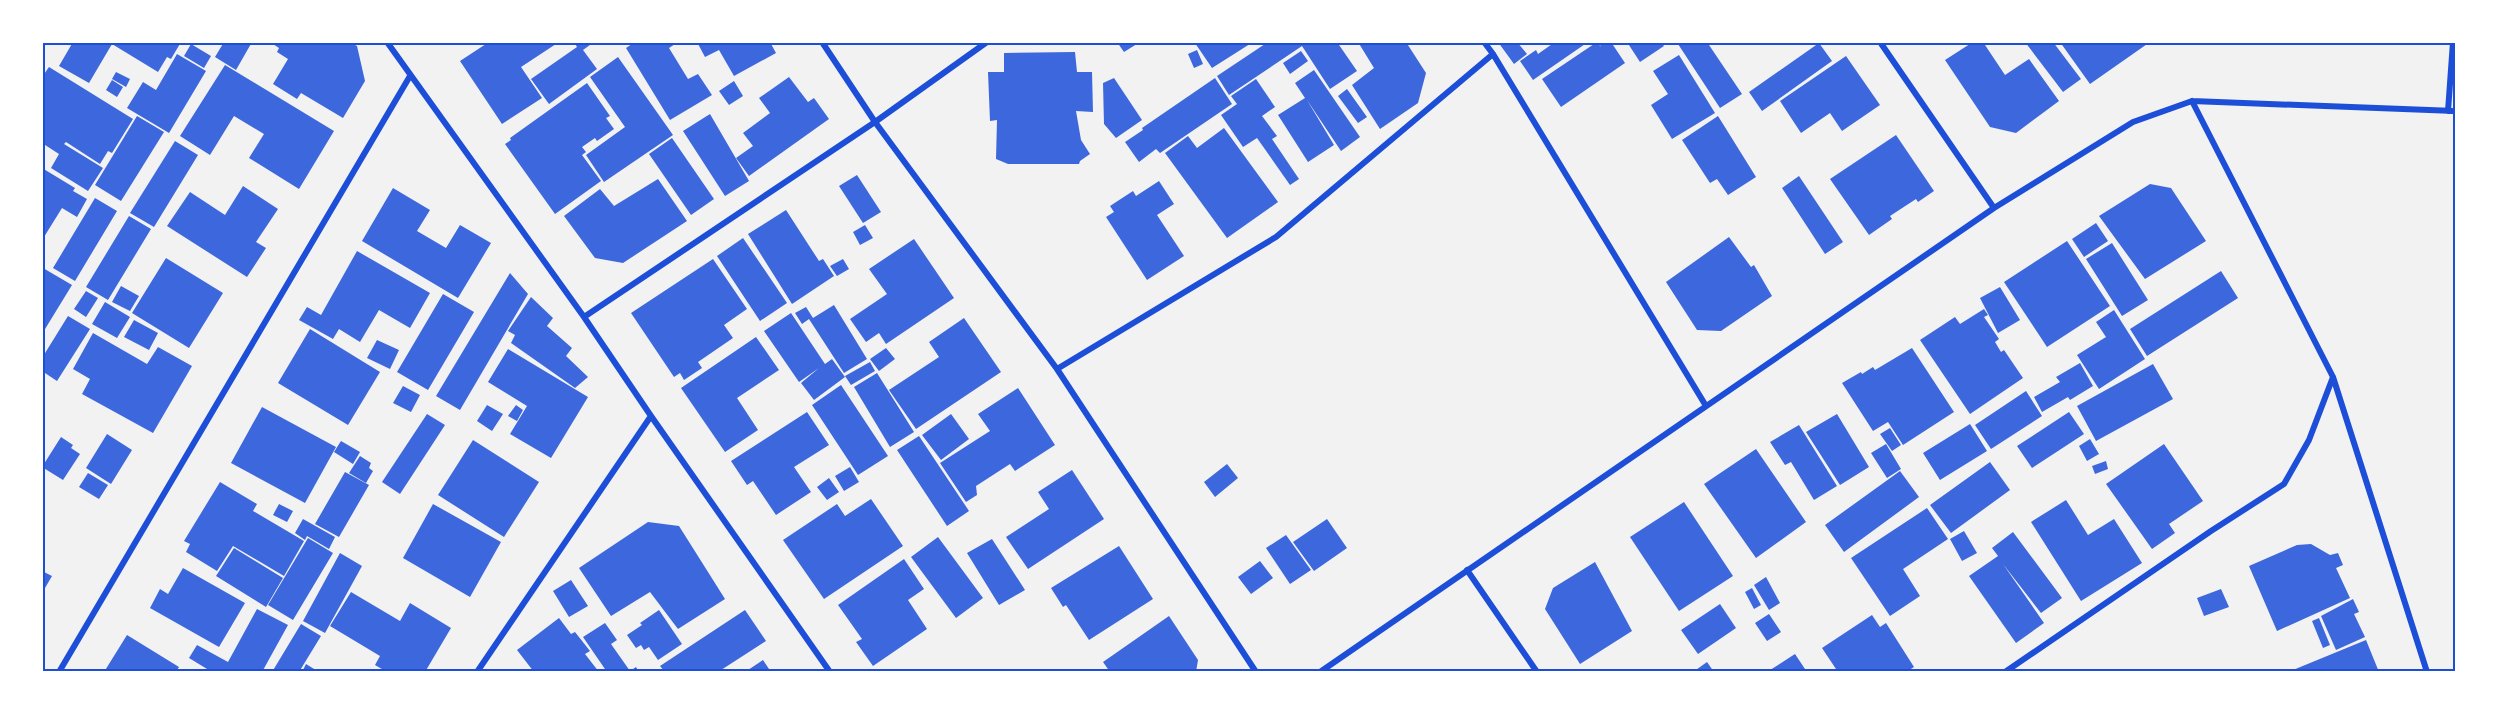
<svg xmlns="http://www.w3.org/2000/svg" width="2497" height="714" font-family="'Varela Round',sans-serif">
<style>
.building{fill:#3d67dc}
.lines{fill:none;stroke-linecap:round;stroke-linejoin:round}
.minor{stroke:#1d4ed8;stroke-width:6}
.neatline{fill:none;stroke:#1d4ed8;stroke-width:2}
</style>
<rect width="100%" height="100%" fill="#f2f2f2"/>
<path class="building" d="M73,42H181L171,59L167,57L158,72L112,44L89,83L59,66Z
M224,42H252L236,70L215,57Z
M270,42H349L357,46L365,81L343,118L301,93L297,99L273,84L288,59L277,52L279,48Z
M489,42H559L521,67L542,98L502,124L460,61Z
M574,42H594L583,50L597,69L549,104L531,79L577,47Z
M635,42H678L669,48L688,79L698,74L712,95L670,120L626,48Z
M697,42H770L776,53L734,76L719,50L705,57Z
M1117,42H1140L1124,52Z
M1197,42H1253L1212,68L1195,43Z
M1268,42H1337L1357,71L1330,89L1302,46L1229,95L1217,76Z
M1358,42H1406L1426,73L1418,103L1380,129L1352,85L1374,68Z
M1498,42H1517L1527,54L1514,64Z
M1555,42H1588L1533,80L1520,61L1536,50L1538,54Z
M1597,42L1601,47L1600,45L1604,42H1611L1625,63L1561,107L1542,79Z
M1627,42H1661L1664,46L1640,62Z
M1682,42H1707L1742,94L1720,108L1678,44Z
M1973,42H1983L2005,75L2029,59L2059,101L2016,133L1990,127L1945,60Z
M2025,42H2053L2081,79L2063,92Z
M2060,42H2150L2090,84Z
M2240,42H2265V45L2240,44Z
M1819,43L1832,61L1762,111L1749,92Z
M191,44L211,56L204,68L184,56Z
M1197,50L1203,64L1194,68L1188,54Z
M1301,51L1308,61L1290,74L1283,63Z
M1075,52L1077,72H1092L1093,112L1076,111L1081,140L1090,154L1080,161L1079,164H1008L996,159L997,120L990,121L988,72H1004V53Z
M177,54L206,71L169,133L127,108L143,82L156,90Z
M1679,55L1715,113L1672,139L1651,105L1668,94L1653,71Z
M1846,56L1880,105L1842,131L1830,113L1801,133L1780,101Z
M618,57L673,135L604,182L586,155L625,127L590,77Z
M225,65L334,131L299,189L249,158L264,134L234,116L210,155L180,136Z
M49,67L133,119L112,153L108,151L100,164L66,142L64,144L103,168L88,191L51,168L59,154L42,143V77Z
M1314,70L1360,137L1341,151L1307,100L1334,145L1308,162L1278,115L1305,98L1295,83Z
M116,72L130,79L126,87L112,79Z
M789,77L808,102L814,98L829,119L749,176L736,158L753,146L743,133L770,113L759,98Z
M1114,78L1142,120L1116,138L1104,124L1103,83Z
M1215,78L1232,104L1160,153L1156,149L1139,162L1125,142L1143,130L1142,128Z
M1256,79L1275,107L1262,116L1277,136L1272,139L1299,179L1290,185L1257,138L1243,147L1221,115L1237,104L1231,96Z
M112,80L123,87L117,97L106,90Z
M734,81L743,96L729,105L719,91Z
M587,83L610,116L606,118L614,129L597,141L595,138L582,147L586,152L582,155L601,181L555,214L505,144L511,140L510,138Z
M1347,89L1367,117L1358,123L1338,96Z
M710,114L749,181L725,196L683,131Z
M137,116L164,132L121,201L95,185Z
M1718,116L1756,177L1728,195L1717,179L1710,183L1682,140Z
M1224,128L1278,202L1227,238L1165,153L1188,136L1197,148Z
M1896,135L1934,191L1918,202L1916,199L1890,216L1892,219L1869,235L1830,179Z
M672,138L714,199L691,215L649,154Z
M175,141L198,155L154,227L130,213Z
M42,168L75,188L73,191L87,199L77,217L62,208L44,237L42,236Z
M857,175L881,212L863,223L839,186Z
M1799,176L1843,242L1825,254L1782,188Z
M658,179L687,221L623,263L595,258L564,216L600,189L614,206Z
M1159,181L1174,204L1157,215L1184,256L1147,280L1106,217L1114,212L1110,206L1133,191L1136,196Z
M2150,184L2171,188L2206,241L2145,279L2099,216Z
M243,186L278,209L256,242L266,248L247,277L167,226L190,192L225,215Z
M393,188L430,210L417,231L446,248L460,225L491,243L458,298L362,241Z
M95,198L117,211L75,281L53,268Z
M786,210L819,261L823,259L834,276L792,304L748,234Z
M129,216L151,229L108,300L86,287Z
M2096,223L2108,241L2084,257L2072,239Z
M865,225L873,238L860,245L853,232Z
M1729,237L1751,267L1754,265L1772,296L1721,331L1697,330L1666,282Z
M743,238L787,303L760,321L717,256Z
M914,239L954,298L886,344L879,333L866,342L850,319L887,294L869,269Z
M2067,241L2110,306L2047,347L2004,282Z
M2112,243L2148,300L2122,316L2086,259Z
M357,251L430,293L410,328L379,310L360,342L339,329L333,339L299,320L307,307L321,315Z
M166,258L223,293L189,348L132,313Z
M713,259L747,309L724,325L733,338L698,362L702,368L684,380L680,373L674,377L631,313Z
M843,259L849,269L837,276L830,266Z
M43,268L72,285L42,334V270Z
M2221,271L2238,298L2147,356L2130,329Z
M510,273L528,294L460,410L436,396Z
M121,286L139,296L130,311L112,302Z
M2000,287L2020,320L1998,333L1980,298Z
M86,291L98,298L86,317L74,309Z
M443,294L474,312L428,390L397,372Z
M531,297L553,318L547,326L572,348L566,356L588,377L575,388L511,343L515,335L508,331Z
M105,302L130,317L117,338L92,324Z
M834,305L867,359L844,373L809,319L802,324L795,313L806,307L813,318Z
M1984,309L1988,315L1984,317L1999,339L1995,342L2001,352L2004,350L2023,378L1970,414L1920,340L1955,317L1960,324Z
M2114,310L2145,359L2099,389L2077,355L2106,337L2096,322Z
M791,313L825,364L832,359L845,377L814,400L801,383L819,368L799,382L764,331Z
M68,316L90,329L57,381L42,371V358Z
M964,318L1001,372L916,429L889,390L939,357L929,342Z
M134,320L158,333L149,350L124,337Z
M310,329L380,372L348,425L278,383Z
M93,333L147,364L158,347L192,366L153,433L82,394L90,379L73,369Z
M756,337L779,370L737,398L758,430L725,452L681,388Z
M377,340L399,350L390,369L367,358Z
M886,348L895,359L879,371L870,359Z
M1912,348L1954,412L1903,445L1888,422L1873,431L1842,383L1861,372L1862,374L1873,367L1875,370Z
M508,349L588,397L551,458L510,434L527,406L488,382Z
M870,362L875,371L851,385L845,376Z
M2080,363L2093,386L2070,400L2068,397L2042,412L2034,397L2060,382L2056,377Z
M2153,364L2173,399L2096,441L2077,406Z
M877,373L914,432L890,447L854,387Z
M841,385L888,456L858,475L812,405Z
M403,386L420,395L411,412L393,403Z
M1018,388L1055,445L1015,471L1010,464L976,486L977,495L966,502L940,463L990,431L978,414Z
M2026,391L2042,416L1991,449L1975,425Z
M487,405L503,414L492,431L477,421Z
M516,405L523,410L517,421L508,416Z
M262,407L336,447L305,503L231,463Z
M807,412L829,445L794,467L811,492L776,515L753,481L747,485L731,461Z
M2069,412L2084,434L2032,468L2017,446Z
M427,414L445,425L400,494L382,482Z
M951,414L969,439L941,460L922,435Z
M1837,414L1869,467L1840,485L1806,432Z
M1970,424L1987,451L1940,480L1923,453Z
M1799,425L1837,486L1814,500L1791,462L1785,465L1770,442Z
M1890,428L1901,445L1892,451L1880,434Z
M107,434L132,450L111,484L86,468Z
M919,436L969,511L947,526L897,450Z
M61,437L73,445L71,448L80,454L63,480L42,467Z
M2090,439L2099,454L2087,461L2079,446Z
M473,440L539,482L504,537L438,495Z
M341,441L360,452L353,464L334,452Z
M1886,444L1901,469L1887,478L1871,453Z
M2164,444L2203,501L2169,524L2175,533L2152,549L2106,484Z
M1756,449L1806,522L1756,558L1704,484Z
M360,456L371,463L369,468L373,471L366,483L349,473Z
M2106,461L2108,469L2095,474L2092,466Z
M1990,462L2010,490L1951,533L1930,505Z
M1227,464L1238,478L1215,497L1204,482Z
M850,467L859,482L844,491L835,476Z
M1072,470L1104,519L1028,569L1006,537L1049,509L1038,492Z
M1900,471L1919,497L1844,552L1825,525Z
M345,472L369,485L339,537L315,524Z
M88,473L108,485L99,499L79,487Z
M829,478L839,492L827,500L817,487Z
M220,482L257,504L253,511L304,541L284,576L233,546L217,571L186,552L190,544L184,541Z
M871,499L903,546L824,599L783,540L837,504L845,516Z
M2066,500L2088,535L2114,519L2142,563L2081,601L2031,522Z
M1684,502L1733,576L1679,611L1630,537Z
M279,504L293,511L287,522L273,515Z
M433,504L501,542L470,597L403,558Z
M1927,508L1948,539L1903,569L1920,596L1890,616L1851,558Z
M303,519L335,537L329,549L307,536L305,540L295,533Z
M1327,519L1347,548L1314,571L1293,542Z
M648,522L679,526L725,599L678,629L650,592L611,616L579,568Z
M1964,531L1977,553L1962,561L1950,539Z
M2013,532L2062,598L2041,613L2003,564L2044,623L2016,643L1969,576L1998,556L1992,548Z
M1286,535L1311,570L1290,584L1266,548Z
M938,537L983,598L956,618L911,557Z
M308,538L333,553L293,620L268,605Z
M992,539L1025,590L999,605L967,553Z
M2311,544L2330,555L2338,553L2343,565L2336,568L2350,598L2277,631L2249,566L2297,545Z
M1119,546L1153,599L1089,640L1066,605L1063,607L1051,588Z
M234,548L283,578L266,607L216,576Z
M340,553L362,566L325,633L303,621Z
M904,559L924,589L908,600L927,629L873,666L856,642L862,639L838,605Z
M1260,561L1273,578L1251,594L1238,577Z
M1595,562L1632,631L1580,664L1545,609L1553,588Z
M183,568L245,603L219,647L150,608L160,589L168,594Z
M42,571L52,576L45,588L42,587Z
M1766,577L1780,603L1769,610L1754,585Z
M571,580L588,606L569,617L553,591Z
M1752,588L1761,605L1754,609L1745,592Z
M2221,589L2229,607L2204,616L2197,598Z
M351,592L400,621L410,603L451,628L425,672H387L375,665L380,656L330,626Z
M2353,599L2359,612L2354,614L2365,637L2336,650L2321,616Z
M1720,604L1736,628L1698,654L1681,630Z
M257,609L288,625L262,672H212L189,658L197,645L228,662Z
M659,610L682,644L658,660L649,647L644,650L641,645L636,648L627,635L642,625L640,623Z
M745,610L766,641L718,672H665L660,666Z
M1769,614L1781,632L1767,641L1755,623Z
M1872,615L1880,627L1886,623L1914,667L1906,672H1838L1822,648Z
M1169,616L1198,660L1196,672H1110L1103,662Z
M559,618L571,634L575,632L590,651L585,654L599,672H534L517,650Z
M2319,618L2330,645L2323,648L2312,621Z
M605,623L617,640L611,644L630,671L636,667L639,672H607L583,637Z
M301,624L321,636L299,672H272Z
M127,635L179,667L176,672H104Z
M2366,640L2379,672H2294L2293,670Z
M1795,654L1807,672H1767Z
M763,660L771,672H745Z
M1707,662L1714,672H1693Z
M306,664L319,672H302Z"/>
<g class="lines">
<path class="minor" d="M387,42L584,317L651,416L830,672
M822,42L875,122L1057,369L1256,672
M1484,42L1493,54L1706,406
M1880,42L1994,208
M2192,101L2333,377L2427,672
M2448,111L2453,42
M584,317L875,122L987,42
M1057,369L1276,237L1493,54
M1467,570L1537,672
M59,672L410,76
M477,672L651,416
M1320,672L1994,208L2133,122L2192,101L2455,111
M2005,672L2211,531L2284,484L2309,440L2333,377"/>
</g>
<rect width="2497" height="714" fill="none" stroke="#ffffff" stroke-width="87"/>
<rect x="44" y="44" width="2410" height="626" class="neatline"/>
</svg>
